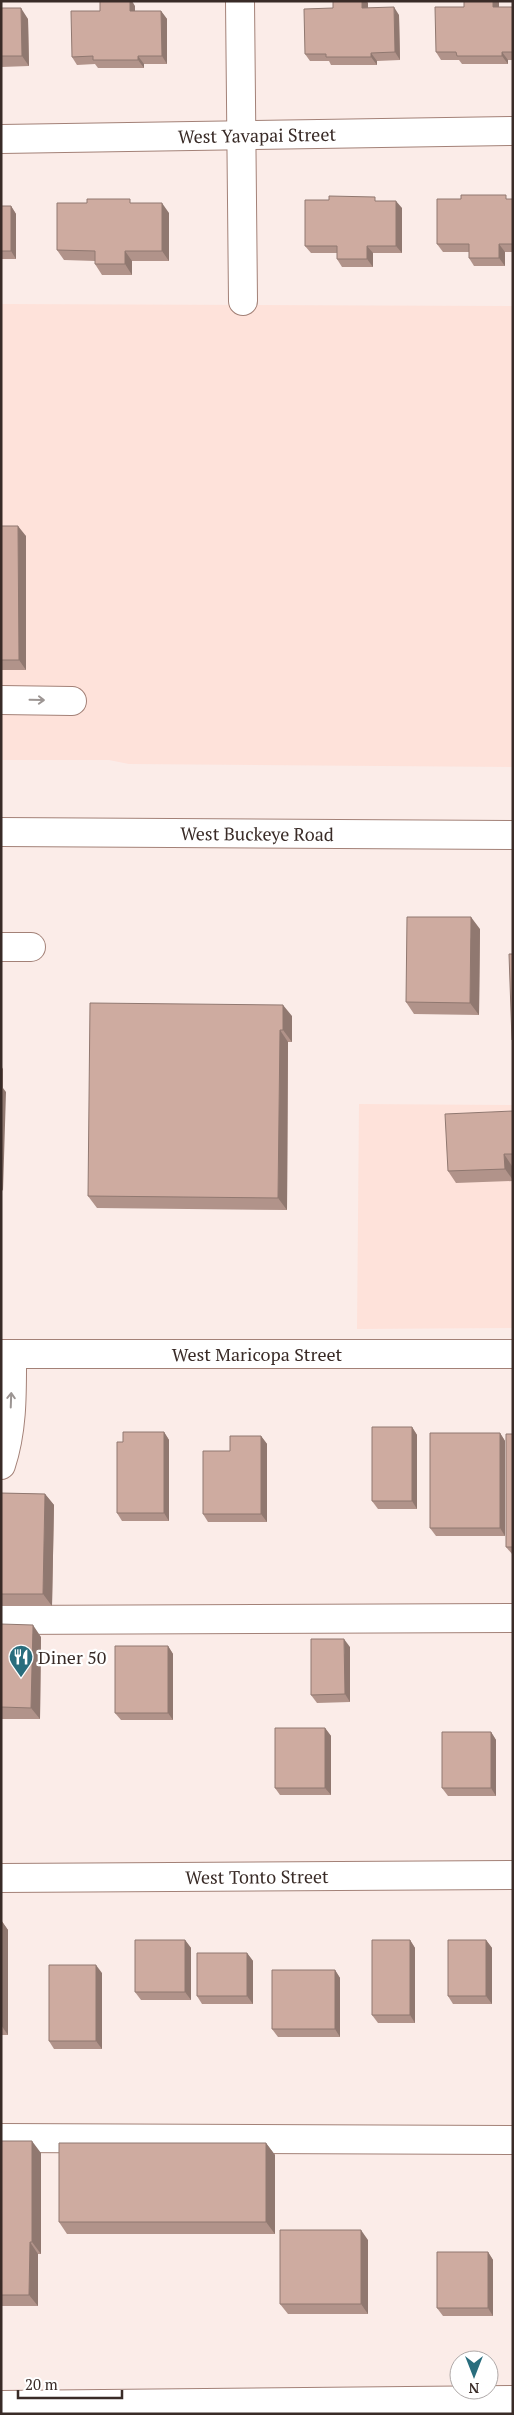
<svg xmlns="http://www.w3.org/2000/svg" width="514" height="2415" font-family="'PT Serif',serif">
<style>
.built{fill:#fee2da}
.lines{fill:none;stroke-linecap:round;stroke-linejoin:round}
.minor-casing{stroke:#a38177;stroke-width:30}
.major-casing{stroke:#a38177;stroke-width:30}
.minor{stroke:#fff;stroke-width:28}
.major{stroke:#fff;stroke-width:28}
.wall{fill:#b1938a}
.shaded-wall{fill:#907870}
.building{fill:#ceaba0;stroke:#907870}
.oneway{stroke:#9c9593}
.labels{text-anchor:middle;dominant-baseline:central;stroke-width:4.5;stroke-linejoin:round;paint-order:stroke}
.street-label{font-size:18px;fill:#392b27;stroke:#fff}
.poi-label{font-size:18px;fill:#392b27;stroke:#fff;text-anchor:start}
</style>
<rect width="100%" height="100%" fill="#fbece8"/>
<path class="built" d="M1,304L513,306V767L129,764L109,760H1Z
M359,1104L513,1105V1328L357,1329Z"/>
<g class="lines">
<defs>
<g id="minor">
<path d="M240,1L243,301"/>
<path id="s1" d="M1,139L513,131"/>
<path d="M1,700L72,701"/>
<path d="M1,947H31"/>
<path id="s2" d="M1,1354H513"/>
<path d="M1,1465C13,1429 12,1391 12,1354"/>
<path d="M1,1620L513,1618"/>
<path id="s3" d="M1,1878L513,1875"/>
<path d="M1,2138L513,2140"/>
<path d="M1,2405L513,2400"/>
</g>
<g id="major">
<path id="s4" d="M1,832L513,835"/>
</g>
</defs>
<use href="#minor" class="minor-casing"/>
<use href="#major" class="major-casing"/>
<use href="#minor" class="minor"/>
<use href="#major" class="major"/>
</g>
<path class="wall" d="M464,1H499V7H513V60H508V64H462L459,60H441L436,52L464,7Z
M368,3V8L399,15L400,60L377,61V65H331L329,61H310L305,54L333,8Z
M135,6V11H161L167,19V64H144V68H98L95,64L77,65L72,57L100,11Z
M1,8L28,19L29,66L1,67Z
M509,199H513V252H505V266H474L469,258V252H443L437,244Z
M377,201L402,208V253H373V267H342L337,259V253H311L305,246Z
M133,203L169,213V261H132V275H102L95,264V261L64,260L57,250Z
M1,206H11L16,214V259H1Z
M1,526L26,536V670H1Z
M480,929L479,1015L414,1014L406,1002Z
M292,1016V1042H288L287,1210L97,1208L88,1196Z
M513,1111V1181L456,1183L448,1171Z
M412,1427L417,1435V1509H378L372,1501Z
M164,1432L169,1440V1521H122L117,1513L123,1442Z
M500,1433L505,1441V1536H436L430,1528Z
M513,1434V1554H512L506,1547Z
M261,1436L267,1444V1522H208L203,1514L230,1451Z
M1,1493L45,1494L54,1505L52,1606H1Z
M1,1624L41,1637L40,1719H1Z
M168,1646L173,1654V1720H121L115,1713Z
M350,1647V1702L317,1703L311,1695Z
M325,1728L331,1736V1795H280L275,1788Z
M491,1732L496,1740V1796H448L442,1788Z
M1,1920L8,1930V2035H1Z
M185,1940L191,1948V2000H141L135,1992Z
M410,1940L415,1948V2023H378L372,2015Z
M486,1940L492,1948V2004H453L448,1996Z
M247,1953L253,1961V2004H202L197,1996Z
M335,1970L340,1978V2037H278L272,2029Z
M102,1973V2049H54L49,2041Z
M1,2141L41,2153V2254H38V2306H1Z
M266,2143L275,2155V2234H67L59,2222Z
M368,2240V2314H288L280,2304Z
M488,2252L493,2260V2316H443L437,2308Z"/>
<path class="shaded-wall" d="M130,1H132L135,6V19L130,11Z
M362,1H367L368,3V16L362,8Z
M493,1H499V15L493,7Z
M394,7L399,15L400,60L395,52Z
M21,8L28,19L29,66L22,56Z
M161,11L167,19V64L162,56Z
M502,52L508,60V64L502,56Z
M371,53L377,61V65L371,57Z
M138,56L144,64V68L138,60Z
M396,201L402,208V253L396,246Z
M162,203L169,213V261L162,251Z
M11,206L16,214V259L11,251Z
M499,244L505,252V266L499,258Z
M367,246L373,253V267L367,259Z
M125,251L132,261V275L125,264Z
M18,526L26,536V670L19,660Z
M471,917L480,929L479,1015L470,1003Z
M283,1005L292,1016V1042L283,1030Z
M280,1030L288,1042L287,1210L278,1198Z
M1,1066L3,1069V1088L6,1092L3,1191L1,1188Z
M504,1154L512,1166L513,1180L505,1169Z
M412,1427L417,1435V1509L412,1501Z
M164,1432L169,1440V1521L164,1513Z
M500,1433L505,1441V1536L500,1528Z
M261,1436L267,1444V1522L261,1514Z
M45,1494L54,1505L52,1606L43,1594Z
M33,1625L41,1637L40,1719L31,1708Z
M344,1639L350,1647V1702L345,1694Z
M168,1646L173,1654V1720L168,1713Z
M325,1728L331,1736V1795L325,1788Z
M491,1732L496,1740V1796L491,1788Z
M1,1920L8,1930V2035L1,2025Z
M185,1940L191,1948V2000L185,1992Z
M410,1940L415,1948V2023L410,2015Z
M486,1940L492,1948V2004L486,1996Z
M247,1953L253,1961V2004L247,1996Z
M96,1965L102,1973V2049L96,2041Z
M335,1970L340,1978V2037L335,2029Z
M32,2141L41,2153V2254L32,2242Z
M266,2143L275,2155V2234L266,2222Z
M361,2230L368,2240V2314L361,2304Z
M30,2242L38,2254V2306L29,2295Z
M488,2252L493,2260V2316L488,2308Z"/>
<path class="building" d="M100,1H130V11H161L162,56H138V60H93V56L72,57L71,11H100Z
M333,1H362V8L394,7L395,52L371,53V57H326V54H305L304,9L333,8Z
M464,1H493V7H513V52H502V56H457L456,52H436L435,7H464Z
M1,8H21L22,56H1Z
M461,195H506V199H513V244H499V258H469V244H437V199H461Z
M329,196L375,197V201H396V246H367V259H337V246H305V200H329Z
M87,199H130V203H162V251H125V264H95V251L57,250V203H87Z
M1,206H11V251H1Z
M1,526H18L19,660H1Z
M407,917H471L470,1003L406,1002Z
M509,954H513V1040H512Z
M90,1003L283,1005V1030H280L278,1198L88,1196Z
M513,1111V1154H504L505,1169L448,1171L445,1114Z
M372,1427H412V1501H372Z
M123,1432H164V1513H117V1442H123Z
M430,1433H500V1528H430Z
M506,1434H513V1547H506Z
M230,1436H261V1514H203V1451H230Z
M1,1493L45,1494L43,1594H1Z
M1,1624L33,1625L31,1708L1,1707Z
M311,1639H344L345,1694L311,1695Z
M115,1646H168V1713H115Z
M275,1728H325V1788H275Z
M442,1732H491V1788H442Z
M135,1940H185V1992H135Z
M372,1940H410V2015H372Z
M448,1940H486V1996H448Z
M197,1953H247V1996H197Z
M49,1965H96V2041H49Z
M272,1970H335V2029H272Z
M1,2141H32V2242H30L29,2295H1Z
M59,2143H266V2222H59Z
M280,2230H361V2304H280Z
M437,2252H488V2308H437Z"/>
<defs><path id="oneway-shaft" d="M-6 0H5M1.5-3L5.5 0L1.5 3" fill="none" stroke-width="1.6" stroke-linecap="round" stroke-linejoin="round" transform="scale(1.25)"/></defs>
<g class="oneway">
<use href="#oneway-shaft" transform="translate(37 700) rotate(1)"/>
<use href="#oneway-shaft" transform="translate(11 1400) rotate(-88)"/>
</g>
<defs>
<symbol id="restaurant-pin" viewBox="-11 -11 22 30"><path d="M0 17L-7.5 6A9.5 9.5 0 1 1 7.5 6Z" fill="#296d7d" stroke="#fff"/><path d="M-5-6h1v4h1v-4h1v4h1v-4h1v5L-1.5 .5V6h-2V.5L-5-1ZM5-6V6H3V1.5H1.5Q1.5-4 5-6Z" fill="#fff"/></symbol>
</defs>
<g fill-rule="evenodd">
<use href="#restaurant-pin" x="7" y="1643" width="28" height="38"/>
</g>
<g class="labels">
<g class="street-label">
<text stroke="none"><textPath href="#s1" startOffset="256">West Yavapai Street</textPath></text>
<text stroke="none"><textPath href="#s4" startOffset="256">West Buckeye Road</textPath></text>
<text stroke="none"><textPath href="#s2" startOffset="256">West Maricopa Street</textPath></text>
<text stroke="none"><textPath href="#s3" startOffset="256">West Tonto Street</textPath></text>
</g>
<g class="poi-label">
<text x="38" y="1657">Diner 50</text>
</g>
</g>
<rect width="514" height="2415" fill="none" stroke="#392b27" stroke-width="5"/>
<g transform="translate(474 2375) rotate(180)"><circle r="24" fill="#ffffff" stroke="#b0aaa9"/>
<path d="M0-4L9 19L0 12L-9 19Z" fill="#296d7d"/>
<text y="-8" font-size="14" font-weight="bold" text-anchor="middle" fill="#392b27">N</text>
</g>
<path d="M18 2390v8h104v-8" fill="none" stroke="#392b27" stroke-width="2.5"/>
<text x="25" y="2390" font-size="15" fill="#392b27" stroke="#ffffff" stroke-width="4" paint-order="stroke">20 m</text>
</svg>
